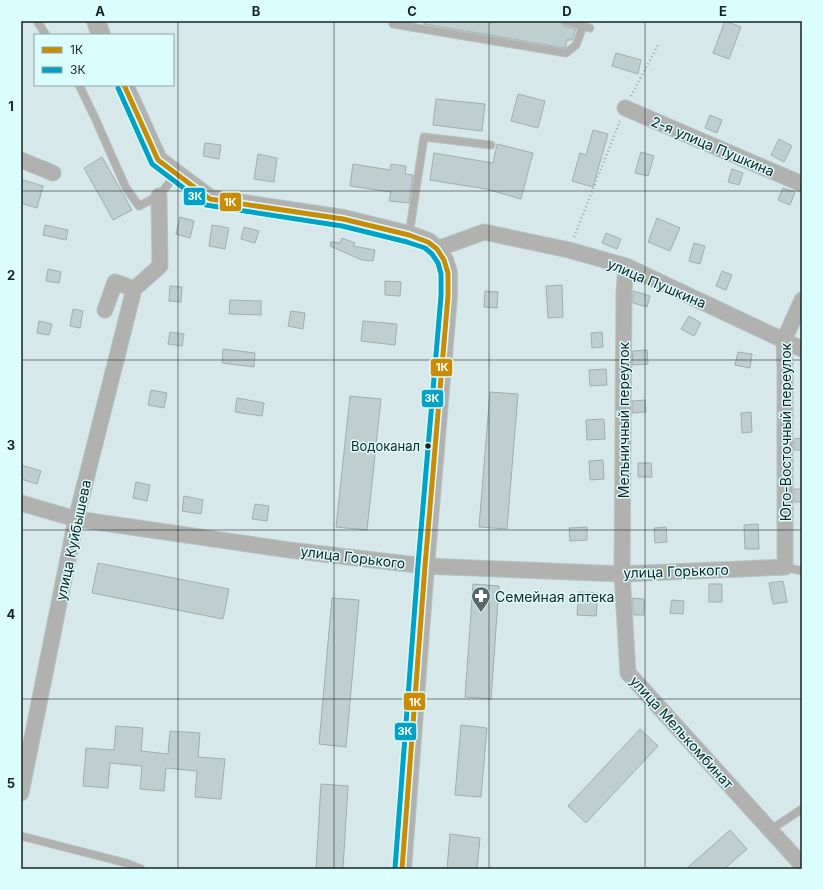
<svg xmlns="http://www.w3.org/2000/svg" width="823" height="890" font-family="Inter,sans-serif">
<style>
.building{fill:#bfcece;stroke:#a0aeaf}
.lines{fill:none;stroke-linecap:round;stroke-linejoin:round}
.service-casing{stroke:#b5c3c4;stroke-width:9}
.minor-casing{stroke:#b5c3c4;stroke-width:17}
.tertiary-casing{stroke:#b5c3c4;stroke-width:20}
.path{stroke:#a3a7a6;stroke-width:2.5;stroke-dasharray:1 3;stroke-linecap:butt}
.service{stroke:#b1b1af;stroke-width:7}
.minor{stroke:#b1b1af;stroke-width:15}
.tertiary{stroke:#b1b1af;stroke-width:18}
.bus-1-casing{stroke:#dbfdfe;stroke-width:8}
.bus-2-casing{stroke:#dbfdfe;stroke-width:8}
.bus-1{stroke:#ca8c07;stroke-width:5}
.bus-2{stroke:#01a2c5;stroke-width:5}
.grid{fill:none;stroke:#162323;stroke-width:1;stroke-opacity:0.55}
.bus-dot{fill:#162323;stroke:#dbfdfe;stroke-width:1.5}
.labels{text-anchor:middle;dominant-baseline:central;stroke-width:3;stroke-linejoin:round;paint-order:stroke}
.bus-label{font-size:13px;fill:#162323;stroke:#dbfdfe;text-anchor:end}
.street-label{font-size:14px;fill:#162323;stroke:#dbfdfe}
.poi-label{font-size:14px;fill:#162323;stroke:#dbfdfe;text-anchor:start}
.line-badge{stroke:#dbfdfe;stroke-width:1.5}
.badge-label{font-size:11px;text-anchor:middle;font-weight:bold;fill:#fff}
.neatline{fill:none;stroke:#162323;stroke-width:1.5}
.grid-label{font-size:13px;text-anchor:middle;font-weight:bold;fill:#162323}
</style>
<rect width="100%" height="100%" fill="#d6e8e9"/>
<path class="building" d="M424,21H560L563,26L576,29L572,40H567L565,48L424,24Z
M725,21L741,27L729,59L713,53Z
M616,53L641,60L638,74L612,66Z
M518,94L545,101L538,128L511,121Z
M436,99L485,104L482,131L433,125Z
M710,115L722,120L717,133L705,128Z
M593,130L608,134L593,187L572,181L580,153L586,155Z
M779,139L792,146L784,162L771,155Z
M205,143L221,145L219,159L203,156Z
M497,144L533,153L521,199L486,189L430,180L434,153L493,163Z
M641,152L654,156L648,176L635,173Z
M258,154L277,158L274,182L254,179Z
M102,157L132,210L113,220L84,168Z
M353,164L390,170L391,164L406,166L405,174L413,175L409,203L389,201L391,192L350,186Z
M732,169L743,173L739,185L728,182Z
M23,180L43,186L37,208L21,203V187Z
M783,188L795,192L790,205L778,200Z
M180,217L194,221L190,238L176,234Z
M657,218L680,228L670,251L648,242Z
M45,225L68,230L66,240L43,235Z
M212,225L229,228L225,249L209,246Z
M244,227L259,231L255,243L241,239Z
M606,233L621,239L617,249L602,243Z
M342,238L355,243L353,246L375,250L373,261L362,260L330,246L331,242L340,243Z
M694,243L705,246L700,264L689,261Z
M48,269L61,272L59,283L46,281Z
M722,271L732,275L726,290L716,286Z
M385,281L401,282L400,296L385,295Z
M562,285L563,317L548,318L546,286Z
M170,286L182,287L181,302L169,301Z
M485,291L498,292L497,308L484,307Z
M633,291L650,296L647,307L633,303Z
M230,300L261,301V315L229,314Z
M73,309L83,311L80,328L70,326Z
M291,311L305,313L303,329L288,326Z
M689,316L701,323L694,336L681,329Z
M39,321L52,324L49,335L37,333Z
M363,321L397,324L395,345L361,341Z
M170,332L184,334L182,346L168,344Z
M602,332L603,347L592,348L591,333Z
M223,349L255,353L254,367L222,363Z
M647,350L648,364L632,365L633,351Z
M738,352L752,354L750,368L735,365Z
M606,369L607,385L590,386L589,370Z
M151,390L167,393L164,408L148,405Z
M490,392L518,394L507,529L479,527Z
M350,396L381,399L367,530L336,527Z
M237,398L264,403L262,416L235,412Z
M645,400L646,412L632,413V401Z
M751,412L752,432L742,433L741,413Z
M604,419L605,439L587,440L586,420Z
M802,438V450H794V439Z
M603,460L604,479L590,480L589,461Z
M638,463H651L652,477H638Z
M21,465L41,471L37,484L21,479Z
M136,482L150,485L147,501L133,498Z
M794,489H802V502H794Z
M184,496L203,500L201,514L182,511Z
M255,504L269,506L267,521L252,519Z
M758,524L759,549H745L744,525Z
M587,527V540L570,541L569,528Z
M666,527L667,542L655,543L654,528Z
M98,563L229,589L223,619L92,593Z
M783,581L787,602L773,604L769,583Z
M473,584L499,586L491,699L465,697Z
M709,584H722V602H709Z
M579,592L598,593L596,616L577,615Z
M332,598L359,600L346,747L319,744Z
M632,598L644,599V615H634Z
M672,600L684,601L683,614L670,613Z
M461,725L487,728L481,797L455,795Z
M116,726L143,728L141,751L168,754L170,731L200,733L198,757L225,759L221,799L195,797L197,771L166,768L164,791L140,789L142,766L110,763L108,788L83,786L86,748L114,750Z
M640,729L658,746L586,823L568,806Z
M321,784L348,786L343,869H316Z
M730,830L747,849L724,869H686Z
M450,834L480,838L477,869H447Z"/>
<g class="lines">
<defs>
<path id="service" d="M37,21L46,35
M394,21L393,24L566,53L576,45L583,26
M565,21L590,28
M79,85L95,118L126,188L139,206L159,196L176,174
M409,235L424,137L491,145
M785,567L802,571
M770,830L802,809
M21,836L126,863L141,869"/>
<path id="minor" d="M625,108L802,184
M21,160L53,173
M437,249L484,232L569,250L626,266L802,349
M626,266L624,292L622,574L628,673L802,865
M105,310L115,282L134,289L160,266L159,196
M21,503L76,519L289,550L425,566L622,574L785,567V369L784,340L802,300
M21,793L76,519L134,289"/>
<path id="tertiary" d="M96,21L101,35
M124,85L158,160L210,199L343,219L409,235L428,242L437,249L444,260L448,273V296L425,566L402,869"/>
</defs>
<use href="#service" class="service-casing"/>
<use href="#minor" class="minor-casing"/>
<use href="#tertiary" class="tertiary-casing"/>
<path class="path" d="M631,96L658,45
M574,237L620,121"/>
<use href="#service" class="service"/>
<use href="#minor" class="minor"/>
<use href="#tertiary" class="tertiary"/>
<defs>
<path id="bus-1" d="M124,85L158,160L210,199L343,219L409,235L428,242L437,249L444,260L448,273V296L425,566L402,869"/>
<path id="bus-2" d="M118,88L152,164L206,205L342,226L407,242L425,248L432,254L438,263L441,274V296L418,565L395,868"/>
</defs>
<use href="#bus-1" class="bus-1-casing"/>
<use href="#bus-2" class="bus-2-casing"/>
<use href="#bus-1" class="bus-1"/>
<use href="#bus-2" class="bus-2"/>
</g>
<path class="grid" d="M178,21V869M334,21V869M489,21V869M645,21V869M21,191H802M21,360H802M21,530H802M21,699H802"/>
<defs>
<symbol id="pharmacy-pin" viewBox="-11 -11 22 30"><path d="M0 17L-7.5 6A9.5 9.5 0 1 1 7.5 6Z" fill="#596868" stroke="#dbfdfe"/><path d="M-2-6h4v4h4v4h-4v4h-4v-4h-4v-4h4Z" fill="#fff"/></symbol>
</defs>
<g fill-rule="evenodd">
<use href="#pharmacy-pin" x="470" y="585" width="22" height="30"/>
</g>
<circle class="bus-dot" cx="428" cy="446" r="3.5"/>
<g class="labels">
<g class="bus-label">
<text x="420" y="446">Водоканал</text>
</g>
<g class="street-label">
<text transform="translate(713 146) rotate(23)">2-я улица Пушкина</text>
<text transform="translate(657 283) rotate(23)">улица Пушкина</text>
<text transform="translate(623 420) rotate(-90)">Мельничный переулок</text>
<text transform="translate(785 432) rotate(-90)">Юго-Восточный переулок</text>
<text transform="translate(73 540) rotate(-78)">улица Куйбышева</text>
<text transform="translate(353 557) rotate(7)">улица Горького</text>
<text transform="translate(676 571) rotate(-2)">улица Горького</text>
<text transform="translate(682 732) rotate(48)">улица Мелькомбинат</text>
</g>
<g class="poi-label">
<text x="495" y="596">Семейная аптека</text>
</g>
</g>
<g class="line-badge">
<rect x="183" y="187" width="23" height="19" rx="4" fill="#01a2c5"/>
<rect x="219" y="192" width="23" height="20" rx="4" fill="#ca8c07"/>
<rect x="430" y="358" width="23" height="19" rx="4" fill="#ca8c07"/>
<rect x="421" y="389" width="23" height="19" rx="4" fill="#01a2c5"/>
<rect x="403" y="692" width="23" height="19" rx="4" fill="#ca8c07"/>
<rect x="394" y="722" width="23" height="19" rx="4" fill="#01a2c5"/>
</g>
<g class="badge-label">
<text x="195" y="200">3К</text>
<text x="230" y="206">1К</text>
<text x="442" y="371">1К</text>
<text x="432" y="402">3К</text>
<text x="415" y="706">1К</text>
<text x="405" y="735">3К</text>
</g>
<rect width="823" height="890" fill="none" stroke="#dbfdfe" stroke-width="44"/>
<rect x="34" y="34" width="140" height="52" fill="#dbfdfe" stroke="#8ca6a6"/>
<rect x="42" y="47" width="20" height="6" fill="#ca8c07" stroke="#8ca6a6"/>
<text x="70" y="54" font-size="12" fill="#162323">1К</text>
<rect x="42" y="67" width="20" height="6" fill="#01a2c5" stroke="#8ca6a6"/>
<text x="70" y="74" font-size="12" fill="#162323">3К</text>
<rect x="22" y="22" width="779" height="846" class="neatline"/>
<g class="grid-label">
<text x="100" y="16">A</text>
<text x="256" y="16">B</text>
<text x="412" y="16">C</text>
<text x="567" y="16">D</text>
<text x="723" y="16">E</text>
<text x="11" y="111">1</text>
<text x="11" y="280">2</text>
<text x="11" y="450">3</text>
<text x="11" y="619">4</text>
<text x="11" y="788">5</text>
</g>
</svg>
